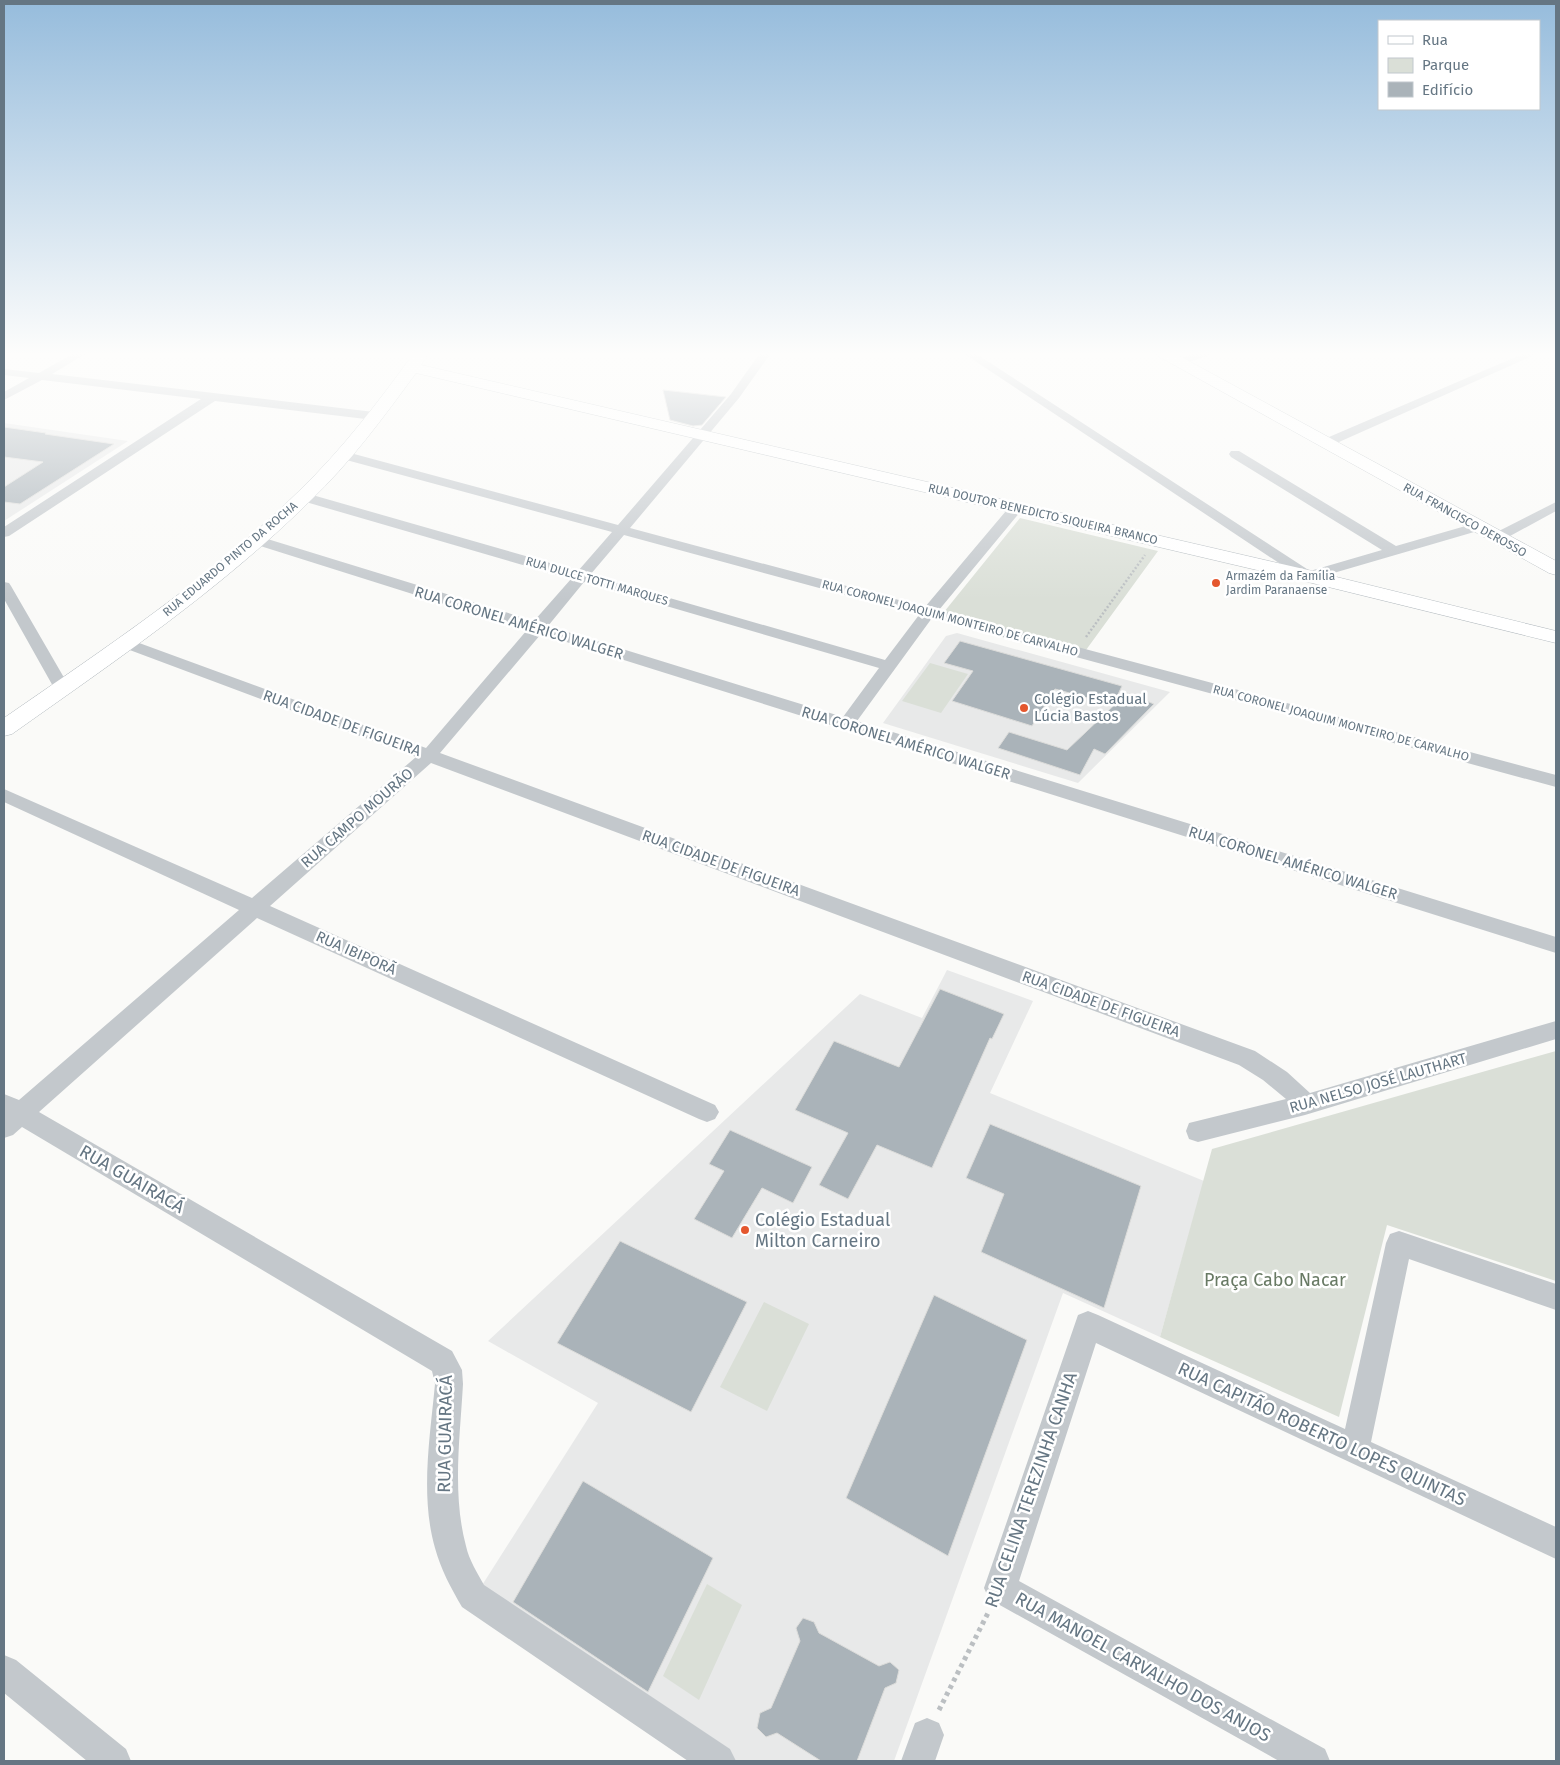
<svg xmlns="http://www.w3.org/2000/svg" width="1560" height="1765" font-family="'Fira Sans',sans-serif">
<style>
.built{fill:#e8e9e9}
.green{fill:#dadfd7}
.building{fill:#aab3b9;stroke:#dcdcda}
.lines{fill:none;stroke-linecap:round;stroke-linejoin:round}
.secondary-casing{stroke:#b3babf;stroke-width:1}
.path-far1{stroke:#bbbfc2;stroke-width:2.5;stroke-dasharray:2 2;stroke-linecap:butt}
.path{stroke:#bbbfc2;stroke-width:5;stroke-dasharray:4 4;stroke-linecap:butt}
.street{fill:#c3c8cc;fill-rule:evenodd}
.secondary{fill:#fff;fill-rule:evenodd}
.poi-dot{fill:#e4572e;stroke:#fff;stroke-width:2}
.labels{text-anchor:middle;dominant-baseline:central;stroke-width:5;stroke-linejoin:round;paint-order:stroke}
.far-street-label{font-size:12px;fill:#657683;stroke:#fff}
.far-poi-label{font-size:12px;fill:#657683;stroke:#fff;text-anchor:start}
.street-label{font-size:15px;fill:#657683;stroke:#fff}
.poi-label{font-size:15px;fill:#657683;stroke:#fff;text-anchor:start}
.near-street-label{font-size:18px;fill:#657683;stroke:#fff}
.near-poi-label{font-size:18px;fill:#657683;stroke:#fff;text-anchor:start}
.near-park-label{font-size:18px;fill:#687a64;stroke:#fff}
</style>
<rect width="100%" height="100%" fill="#fafaf8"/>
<path class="built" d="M4,423L128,441L4,521Z
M957,633L1170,692L1078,783L883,723L946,636Z
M947,970L1033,1001L990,1093L1204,1181L1160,1337L1063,1293L894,1761H736L479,1590L598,1403L488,1341L860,994L922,1018Z"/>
<path class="green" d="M1020,518L1158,551L1086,650L944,612Z
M930,663L968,674L941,713L902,701Z
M1556,1051V1281L1387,1225L1339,1417L1160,1337L1212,1149Z
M764,1302L809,1324L767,1411L720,1387Z
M707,1584L742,1605L699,1700L663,1676Z"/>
<path class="building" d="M663,390L726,397L702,425L693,426L670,420Z
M4,427L46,433L45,434L114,444L20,504L4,502V487L43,462L4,457Z
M960,641L1007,654L1122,686L1113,705L1055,689L1032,726L952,701L973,671L944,663Z
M1127,693L1154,704L1105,754L1094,749L1080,775L998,748L1009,732L1067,750Z
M940,989L1004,1014L992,1039L990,1038L932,1168L877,1145L848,1199L819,1185L848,1133L795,1110L834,1041L899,1067Z
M990,1124L1141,1186L1104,1308L981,1252L1004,1194L966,1178Z
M730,1130L812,1167L793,1203L762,1188L732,1238L694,1219L724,1171L709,1164Z
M620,1241L747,1302L691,1412L557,1343Z
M934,1295L1027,1340L948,1556L846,1498Z
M583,1481L713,1558L648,1692L513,1602Z
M803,1618L814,1622L819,1633L879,1666L890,1662L899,1670L896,1683L885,1688L857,1761H821L777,1733L766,1737L757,1728L760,1713L771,1708L800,1641L796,1628Z"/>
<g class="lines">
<defs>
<path id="secondary" d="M414,353H429L421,365L1308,570L1556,631V643L1308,582L416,373C383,418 350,463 310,501C220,590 115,661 12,734L4,736V718C105,648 210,579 298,492C342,450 379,401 414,353Z
M1156,353H1174L1556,561V575L1549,573L1158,356Z"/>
</defs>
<use href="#secondary" class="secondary-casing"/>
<path class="path-far1" d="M1086,637L1145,555"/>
<path class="path" d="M939,1710L989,1611"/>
<path class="street" d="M74,353H87L52,374L374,412L380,416L374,420L215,401L9,536L4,537V527L201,399L42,380L4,400V392L29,378L4,375V369L39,373Z
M760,353H771L739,398L630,528L925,607L1011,505H1021L1023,508L1021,511L939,610L1556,775V787L932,618L857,721L1556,937V953L541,634L440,753L1255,1051L1287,1072L1310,1093L1556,1021V1039L1305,1115L1198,1142L1189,1139L1186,1131L1189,1123L1286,1099L1263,1080L1239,1065L431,763L270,906L715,1105L719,1112L715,1119L707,1122L699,1119L257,918L39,1112L452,1351L462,1370L463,1384C460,1438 452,1494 466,1546C469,1560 477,1572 484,1585L730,1749L736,1761H688L462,1607C451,1588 441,1570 435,1548C420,1496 430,1437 435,1384L432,1371L22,1127L13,1135L4,1138V1094L19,1100L239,910L4,802V789L252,898L416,757L119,646L117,643L119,640H131L426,748L527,630L251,543L249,540L251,537H261L534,621L571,579L299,500L297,497L299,494H309L578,571L612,532L339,458L337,455L343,451L618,525L731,394ZM624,535L919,615L885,660L590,575ZM584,582L879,668L843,717L548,626Z
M963,353H975L1310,571L1382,550L1231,457L1229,454L1231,451H1239L1396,546L1476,523L1483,527L1481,530L1313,579H1303Z
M1195,353H1211L1210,355L1180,365L1174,362L1176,360Z
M1525,353H1539L1330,446L1326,447L1320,443L1322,440Z
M1556,502V511L1501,541L1496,542L1489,538L1491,535Z
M4,582L9,583L11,586L70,688L68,692H56L54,688L4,599Z
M1399,1231L1556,1284V1310L1409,1259L1371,1442L1556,1527V1559L1096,1343L1019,1581L1325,1749L1330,1761H1279L989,1599L984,1588L1078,1315L1088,1311L1098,1315L1345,1429L1386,1243L1390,1234Z
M4,1655L16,1660L126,1749L131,1761H87L4,1693Z
M927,1718L939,1723L944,1735L935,1761H901L915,1723Z"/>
<use href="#secondary" class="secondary"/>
</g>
<linearGradient id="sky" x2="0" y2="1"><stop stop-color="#96bcdc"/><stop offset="0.59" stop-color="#fdfdfc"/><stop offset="1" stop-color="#fdfdfc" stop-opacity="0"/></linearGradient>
<rect width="1560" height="600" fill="url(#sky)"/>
<g class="poi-dot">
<circle cx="1216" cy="583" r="5"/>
<circle cx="1024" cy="708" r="5"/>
<circle cx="745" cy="1230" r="5"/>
</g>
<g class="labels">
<g class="far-street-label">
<text transform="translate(1043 514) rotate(13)">RUA DOUTOR BENEDICTO SIQUEIRA BRANCO</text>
<text transform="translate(1465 520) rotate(29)">RUA FRANCISCO DEROSSO</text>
<text transform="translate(230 559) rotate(-40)">RUA EDUARDO PINTO DA ROCHA</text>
<text transform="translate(597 581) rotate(16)">RUA DULCE TOTTI MARQUES</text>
<text transform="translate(950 618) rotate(15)">RUA CORONEL JOAQUIM MONTEIRO DE CARVALHO</text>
<text transform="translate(1341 723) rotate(15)">RUA CORONEL JOAQUIM MONTEIRO DE CARVALHO</text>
</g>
<g class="far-poi-label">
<text x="1226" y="576">Armazém da Família<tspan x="1226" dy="14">Jardim Paranaense</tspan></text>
</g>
<g class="street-label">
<text transform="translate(519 623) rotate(17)">RUA CORONEL AMÉRICO WALGER</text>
<text transform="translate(342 723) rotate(20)">RUA CIDADE DE FIGUEIRA</text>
<text transform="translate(906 743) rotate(17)">RUA CORONEL AMÉRICO WALGER</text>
<text transform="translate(357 818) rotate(-41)">RUA CAMPO MOURÃO</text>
<text transform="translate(721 863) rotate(20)">RUA CIDADE DE FIGUEIRA</text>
<text transform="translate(1293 863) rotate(17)">RUA CORONEL AMÉRICO WALGER</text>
<text transform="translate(356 953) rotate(24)">RUA IBIPORÃ</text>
<text transform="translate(1101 1004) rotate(20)">RUA CIDADE DE FIGUEIRA</text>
<text transform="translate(1378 1083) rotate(-16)">RUA NELSO JOSÉ LAUTHART</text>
</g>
<g class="poi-label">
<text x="1034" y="699">Colégio Estadual<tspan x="1034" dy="17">Lúcia Bastos</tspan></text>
</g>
<g class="near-street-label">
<text transform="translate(132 1179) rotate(30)">RUA GUAIRACÁ</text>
<text transform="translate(445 1434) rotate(-89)">RUA GUAIRACÁ</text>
<text transform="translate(1322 1434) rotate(25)">RUA CAPITÃO ROBERTO LOPES QUINTAS</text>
<text transform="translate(1031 1490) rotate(-71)">RUA CELINA TEREZINHA CANHA</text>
<text transform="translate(1143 1667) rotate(29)">RUA MANOEL CARVALHO DOS ANJOS</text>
</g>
<g class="near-poi-label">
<text x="755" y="1220">Colégio Estadual<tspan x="755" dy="21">Milton Carneiro</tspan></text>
</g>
<g class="near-park-label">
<text x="1275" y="1280">Praça Cabo Nacar</text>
</g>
</g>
<rect width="1560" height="1765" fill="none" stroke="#657683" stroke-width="10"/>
<rect x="1378" y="20" width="162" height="90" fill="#ffffff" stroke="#c1c8cd"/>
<rect x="1388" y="36" width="25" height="8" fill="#ffffff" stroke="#c1c8cd"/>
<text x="1422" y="45" font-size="15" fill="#657683">Rua</text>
<rect x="1388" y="58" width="25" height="15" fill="#dadfd7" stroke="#c1c8cd"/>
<text x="1422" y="70" font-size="15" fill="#657683">Parque</text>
<rect x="1388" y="82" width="25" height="15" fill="#aab3b9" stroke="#c1c8cd"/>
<text x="1422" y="95" font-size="15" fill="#657683">Edifício</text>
</svg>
